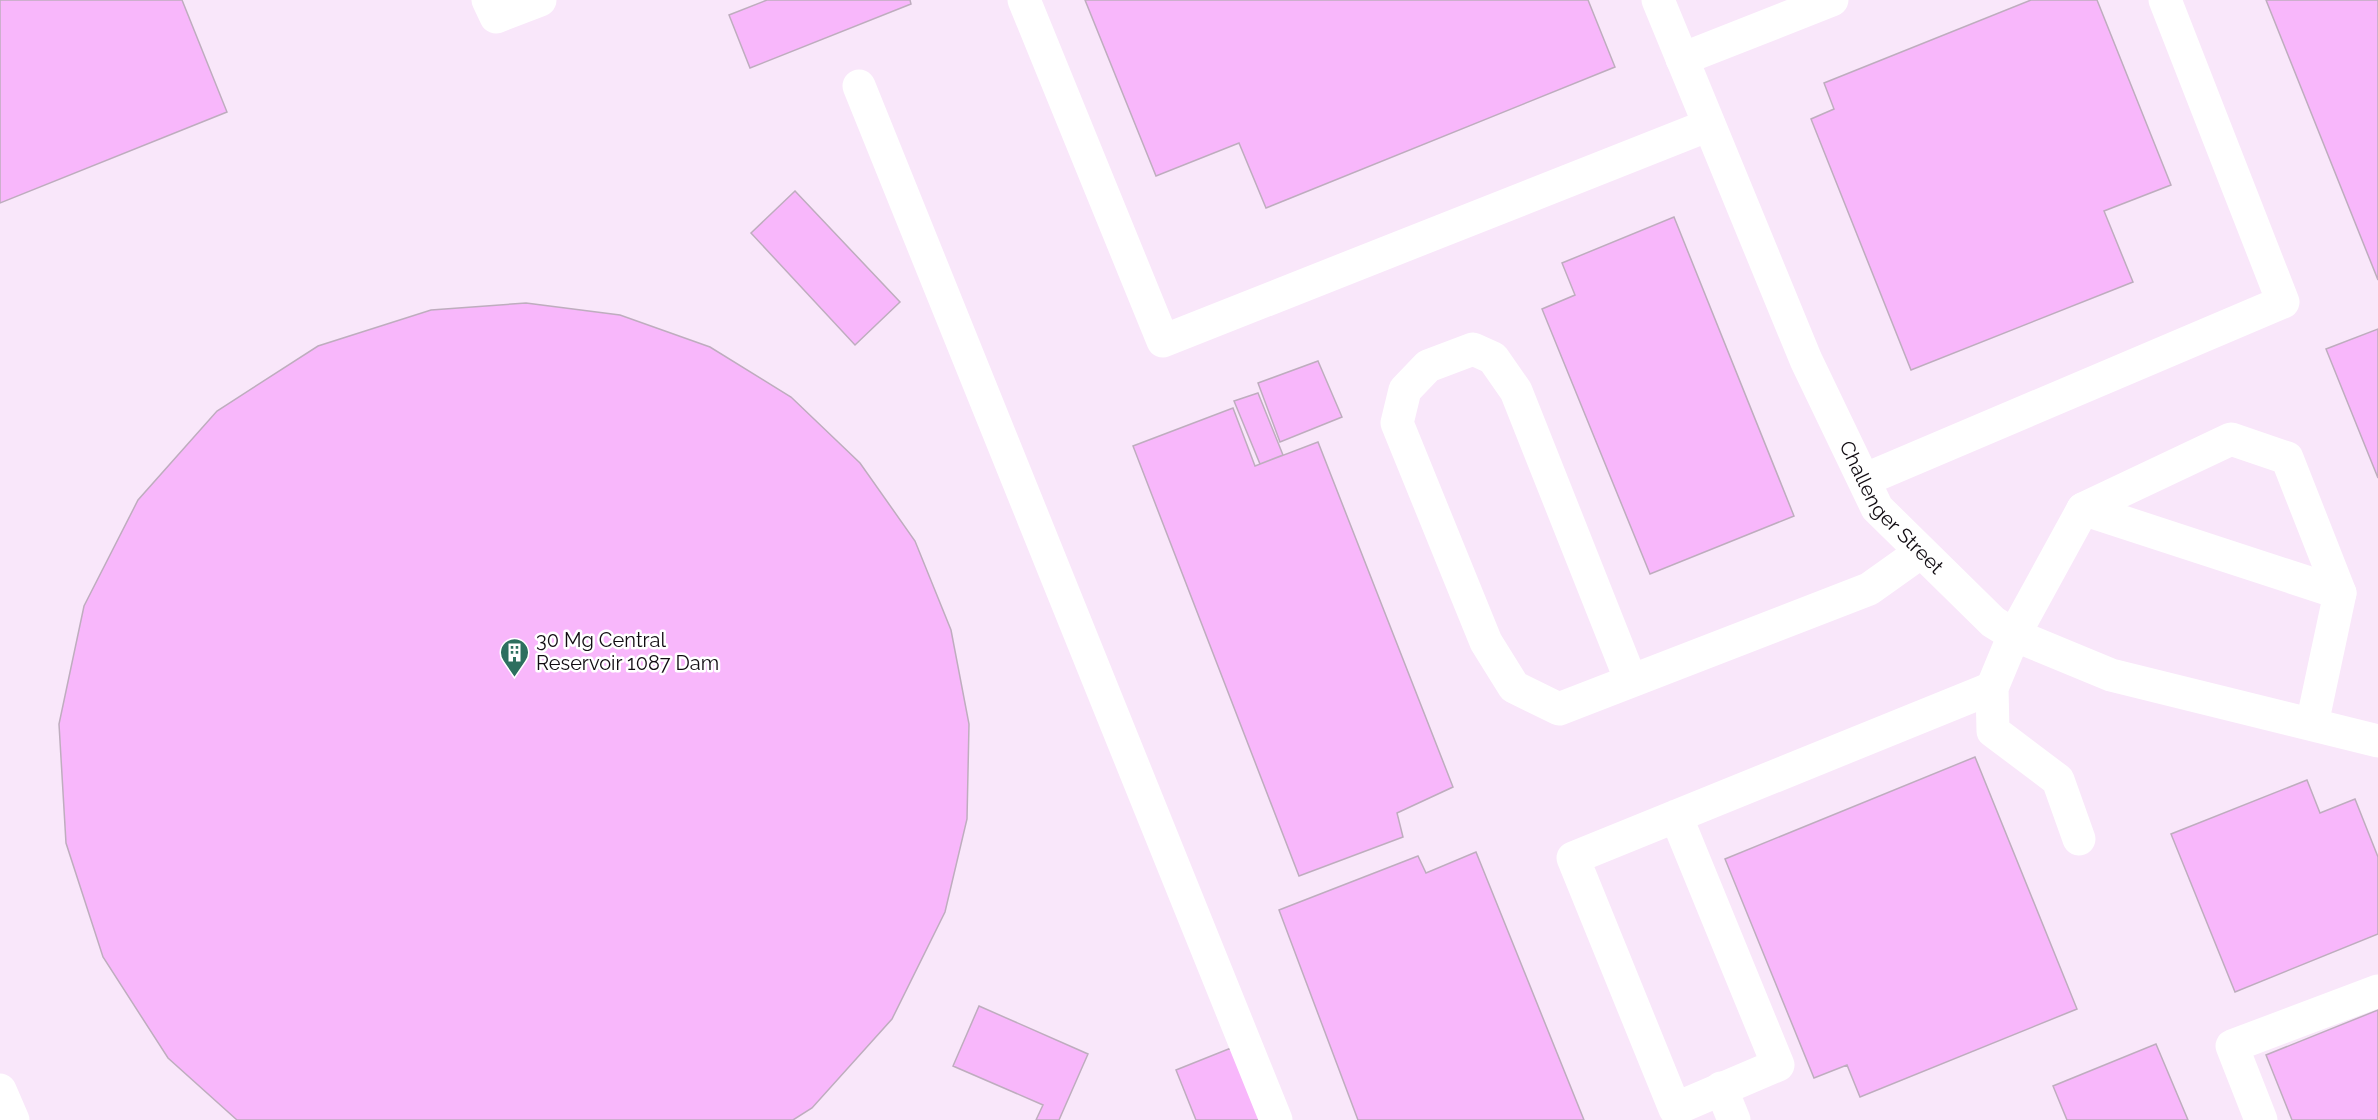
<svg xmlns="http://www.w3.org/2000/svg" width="2378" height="1120" font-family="Raleway,sans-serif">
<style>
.building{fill:#f8b7fb;stroke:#beadbe;stroke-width:1.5}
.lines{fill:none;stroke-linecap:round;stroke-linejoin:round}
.minor{stroke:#fff;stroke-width:33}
.labels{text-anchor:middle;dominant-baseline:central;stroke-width:5;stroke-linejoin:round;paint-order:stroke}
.street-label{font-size:20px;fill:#110c12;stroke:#fff}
.poi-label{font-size:20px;fill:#110c12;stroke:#fff;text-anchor:start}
</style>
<rect width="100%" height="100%" fill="#f9e7fa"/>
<path class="building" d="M0,0H182L227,112L0,203Z
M767,0H910L911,4L750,68L729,15Z
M1085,0H1588L1615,67L1266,208L1239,143L1156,176Z
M2031,0H2097L2171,185L2104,211L2133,282L1911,370L1811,119L1834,109L1824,83Z
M2266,0H2378V280Z
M795,191L900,302L855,345L751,233Z
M1674,217L1794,516L1650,574L1542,309L1575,295L1562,263Z
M526,303L620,315L710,347L791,397L860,463L915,541L951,630L969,724L967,819L945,912L892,1019L812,1108L793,1120H237L168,1058L103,957L66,843L59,724L84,606L138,500L217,411L318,346L431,310Z
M2378,329V478L2326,349Z
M1318,361L1342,417L1280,442L1258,383Z
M1258,393L1283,455L1260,464L1234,401Z
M1233,408L1255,466L1318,442L1453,787L1397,813L1403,837L1299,876L1133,446Z
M1975,757L2077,1009L1860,1097L1847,1065L1814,1078L1725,859Z
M2307,780L2320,813L2355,799L2378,857V934L2235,992L2171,834Z
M1476,852L1584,1120H1358L1279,910L1418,856L1426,873Z
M979,1006L1088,1054L1059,1120H1036L1043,1105L953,1066Z
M2378,1010V1120H2292L2266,1055Z
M2156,1044L2188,1120H2067L2053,1086Z
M1231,1048L1260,1120H1196L1176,1070Z"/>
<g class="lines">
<g class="minor">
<path d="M488,0L496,17L540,0"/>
<path d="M1024,0L1163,341L1709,125"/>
<path id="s1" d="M1658,0L1806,360L1877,508L1993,622L2014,635L2111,675L2378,741"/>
<path d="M1682,59L1832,0"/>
<path d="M859,86L1276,1120"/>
<path d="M1864,480L2283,302L2165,0"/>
<path d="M2083,509L2340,593"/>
<path d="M1631,681L1516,391L1493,358L1473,349L1428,366L1405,390L1397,423L1486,642L1514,687L1559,709L1869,589L1921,552"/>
<path d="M1676,816L1778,1065L1675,1109L1573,858L1992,688"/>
<path d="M2079,839L2058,780L1993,731L1992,688L2014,635L2083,509L2231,439L2287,458L2340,593L2312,724"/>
<path d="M1721,1088L1734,1120"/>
<path d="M0,1090L13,1120"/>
<path d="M2261,1120L2232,1046L2378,991"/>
</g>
</g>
<defs>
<symbol id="building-pin" viewBox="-11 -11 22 30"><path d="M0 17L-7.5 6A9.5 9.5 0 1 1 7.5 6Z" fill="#2d6f5f" stroke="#fff"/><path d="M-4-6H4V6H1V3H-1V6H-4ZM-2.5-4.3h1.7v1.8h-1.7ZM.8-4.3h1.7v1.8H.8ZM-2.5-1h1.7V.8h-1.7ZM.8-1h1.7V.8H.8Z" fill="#fff"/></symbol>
</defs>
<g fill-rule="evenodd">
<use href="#building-pin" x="498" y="636" width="33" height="45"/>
</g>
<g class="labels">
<g class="street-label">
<text stroke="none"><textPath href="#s1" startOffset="561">Challenger Street</textPath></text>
</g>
<g class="poi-label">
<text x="536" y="640">30 Mg Central<tspan x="536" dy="23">Reservoir 1087 Dam</tspan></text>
</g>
</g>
</svg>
